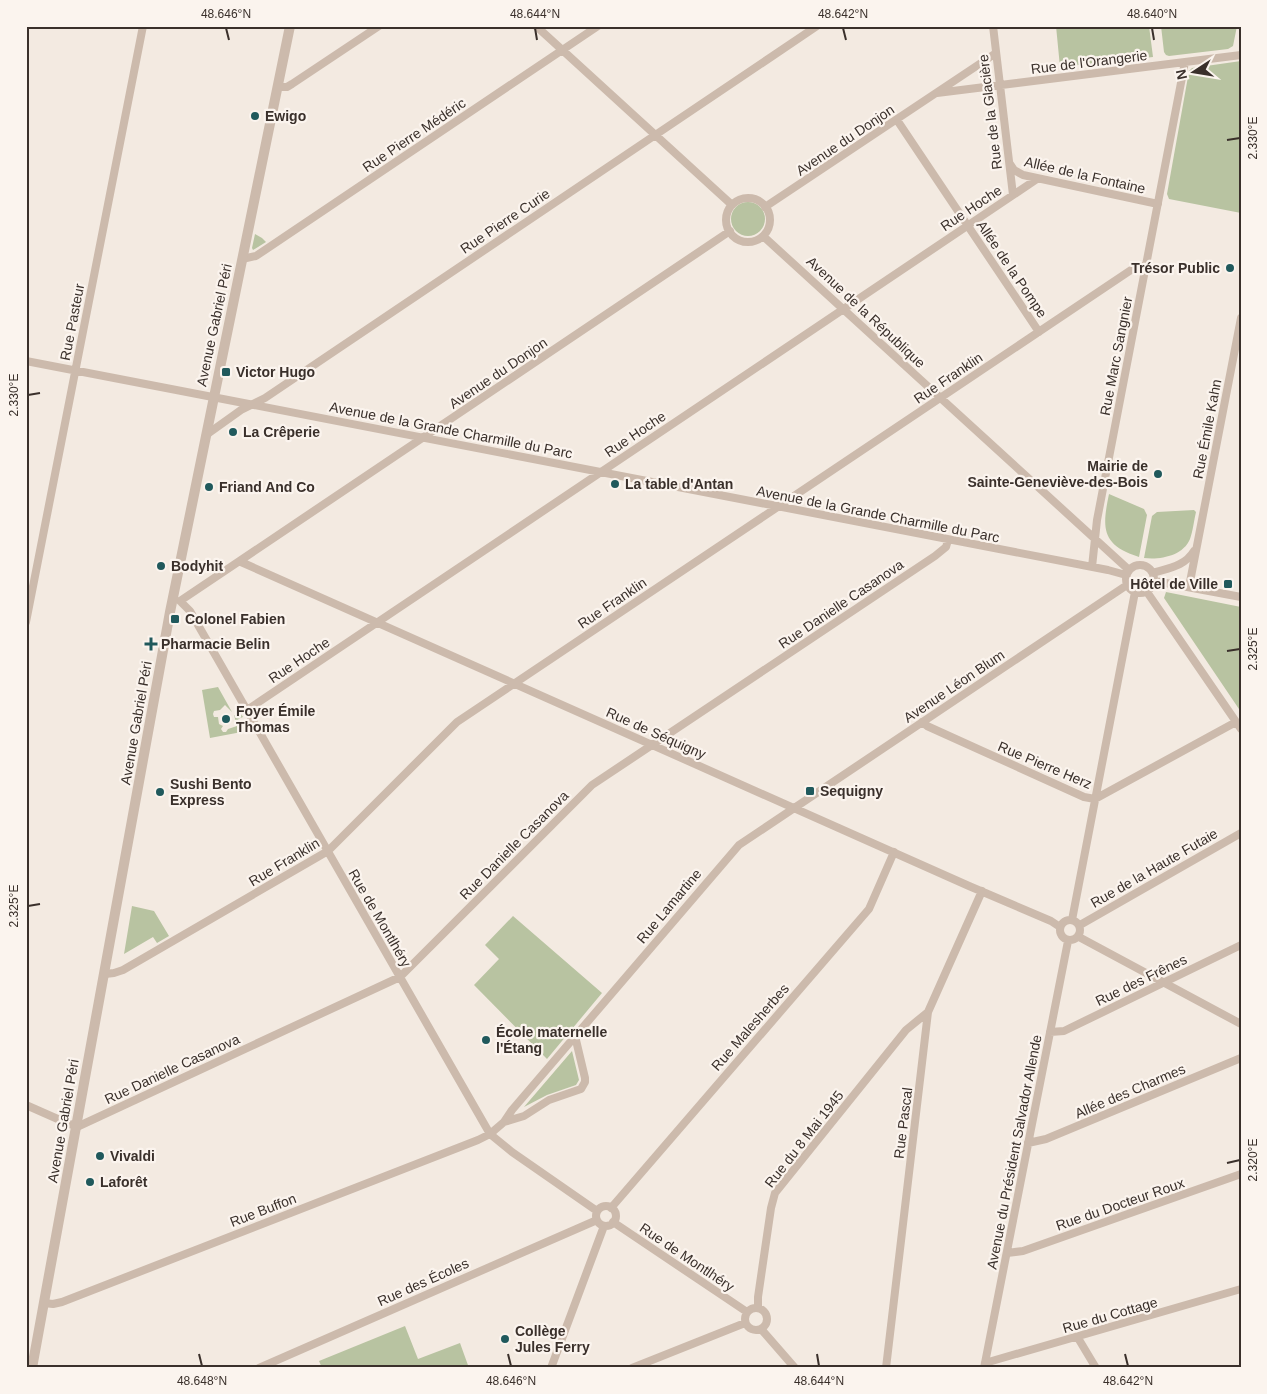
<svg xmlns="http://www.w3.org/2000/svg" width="1267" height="1394" font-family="Helvetica,sans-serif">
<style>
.green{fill:#b8c3a1}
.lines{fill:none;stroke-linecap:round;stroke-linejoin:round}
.minor{stroke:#ccbaac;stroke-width:8}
.tertiary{stroke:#ccbaac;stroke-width:10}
.ticks{fill:none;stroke:#3a302b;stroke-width:2}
.poi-dot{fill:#20595c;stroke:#fbf4ee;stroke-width:2}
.labels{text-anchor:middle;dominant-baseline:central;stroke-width:4.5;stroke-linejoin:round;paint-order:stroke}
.street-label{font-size:14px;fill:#3a302b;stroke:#fbf4ee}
.poi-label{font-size:14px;font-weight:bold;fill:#3a302b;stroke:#fbf4ee;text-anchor:start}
.neatline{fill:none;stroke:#3a302b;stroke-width:2}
.ticks-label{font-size:12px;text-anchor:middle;fill:#3a302b}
</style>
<rect width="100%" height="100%" fill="#f3eae1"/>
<path class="green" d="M1056,26H1149L1153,57L1060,67Z
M1161,26H1237L1233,46L1228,49L1169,56L1166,55L1164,52Z
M1241,61V213L1169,199L1167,194L1189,71L1192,68Z
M731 219a17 17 0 1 1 34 0a17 17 0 1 1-34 0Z
M255,234L262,238L266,242L253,250L252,248Z
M1109,494L1144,509L1147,515L1139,557C1101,545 1102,528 1109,494Z
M1194,510L1196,512C1194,520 1193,531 1190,539C1183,556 1160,560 1144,558L1152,516L1157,512Z
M1166,592L1241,607V712L1164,598Z
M218,687L232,712L225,705L220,710L214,711L213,714L214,717H218L219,724L223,726L221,729L223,732H226L228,729L237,726L234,715L237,716L241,714L243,717L238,719L244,728L250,727L252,730L210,738L202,690Z
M132,906L154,911L169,936L157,943L153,937L124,954Z
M513,916L602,993L547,1059L474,985L499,959L485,945Z
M572,1051L579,1080L576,1085L547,1095L524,1107Z
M405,1326L418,1359L460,1343L469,1368H322L319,1361Z"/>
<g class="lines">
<path class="minor" d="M536,26L732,205
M993,26L1013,195
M278,87H287L292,84L379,26
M937,93L1241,55
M897,120L1039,332
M1010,164L1014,170L1023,175L1158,204
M726 220a22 22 0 1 1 44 0a22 22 0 1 1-44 0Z
M765,207L996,53
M763,236L1129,570
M242,259L256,256L598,26
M26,361L1108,570L1126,575
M206,435L241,410L265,398L817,26
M241,562L969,886L1051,921L1060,927
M1126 579a14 14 0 1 1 28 0a14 14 0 1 1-28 0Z
M1092,567L1097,520L1185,62
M1153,573C1169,568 1185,566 1194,551
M1155,581L1241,597
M1189,587L1241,318
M1147,592L1241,729
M180,601L190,611L490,1134L512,1152L597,1211
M180,601L730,231
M26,622L143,26
M247,710L1037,179
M922,722L927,726L1084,797L1095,799L1236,722
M1060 930a10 10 0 1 1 20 0a10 10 0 1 1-20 0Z
M1072,920L1135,592
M1080,925L1241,833
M1079,937L1241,1024
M105,974L114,973L123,970L328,851L457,722L1131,270L1146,265
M1050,1032L1064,1031L1241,945
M26,1105L69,1124L79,1126L400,977L592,785L935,556L946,547L948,540
M504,1122L512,1110L739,845L1127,585
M1028,1143L1046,1139L1241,1058
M596 1216a10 10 0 1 1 20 0a10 10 0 1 1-20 0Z
M611,1208L869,909L894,852
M613,1222L747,1312
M1007,1253L1023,1251L1241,1174
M44,1303L53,1304L62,1302L478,1140L490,1134L504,1122L524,1116L549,1100L581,1089L585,1082V1078L575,1036
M745 1319a11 11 0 1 1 22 0a11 11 0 1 1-22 0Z
M758,1308V1297L771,1208L775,1193L906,1030L928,1012
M761,1329L795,1368
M1078,1338L1096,1368
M985,1363L1241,1289
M259,1368L597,1220
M551,1368L604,1226
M632,1368L745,1323
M886,1368L928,1012L982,891
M984,1368L1068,941"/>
<path class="tertiary" d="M32,1368L170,612L290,26"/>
</g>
<path class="ticks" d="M226,28L229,40M535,28L537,40M843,28L846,40M1152,28L1154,40M1227,140L1240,138M28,395L40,393M1227,651L1240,649M28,906L40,904M1227,1163L1240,1160M199,1354L202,1366M508,1354L511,1366M817,1354L819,1366M1125,1354L1128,1366"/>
<g class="poi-dot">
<circle cx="255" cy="116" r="5"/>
<circle cx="1230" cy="268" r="5"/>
<rect x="221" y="367" width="10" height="10" rx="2.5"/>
<circle cx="233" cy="432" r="5"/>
<circle cx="1158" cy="474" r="5"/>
<circle cx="615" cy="484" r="5"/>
<circle cx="209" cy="487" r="5"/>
<circle cx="161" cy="566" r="5"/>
<rect x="1223" y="579" width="10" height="10" rx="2.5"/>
<rect x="170" y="614" width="10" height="10" rx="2.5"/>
<path d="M148.5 636.5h5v5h5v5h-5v5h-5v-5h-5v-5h5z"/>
<circle cx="226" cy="719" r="5"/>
<rect x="805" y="786" width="10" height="10" rx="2.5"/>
<circle cx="160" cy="792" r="5"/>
<circle cx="486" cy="1040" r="5"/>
<circle cx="100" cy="1156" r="5"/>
<circle cx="90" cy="1182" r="5"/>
<circle cx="505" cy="1339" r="5"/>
</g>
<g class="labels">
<g class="street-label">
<text transform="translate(1089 62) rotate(-7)">Rue de l'Orangerie</text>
<text transform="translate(990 112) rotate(-97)">Rue de la Glacière</text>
<text transform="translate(414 135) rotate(-34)">Rue Pierre Médéric</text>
<text transform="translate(845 140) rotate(-34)">Avenue du Donjon</text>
<text transform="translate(1085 175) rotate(13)">Allée de la Fontaine</text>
<text transform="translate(971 208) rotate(-34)">Rue Hoche</text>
<text transform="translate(505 221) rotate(-34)">Rue Pierre Curie</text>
<text transform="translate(1012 269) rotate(56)">Allée de la Pompe</text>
<text transform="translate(866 312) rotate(43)">Avenue de la République</text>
<text transform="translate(72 322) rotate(-79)">Rue Pasteur</text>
<text transform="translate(214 325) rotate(-78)">Avenue Gabriel Péri</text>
<text transform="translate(1116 356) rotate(-79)">Rue Marc Sangnier</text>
<text transform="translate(498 373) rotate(-34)">Avenue du Donjon</text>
<text transform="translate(948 378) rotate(-34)">Rue Franklin</text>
<text transform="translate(1207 429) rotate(-79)">Rue Émile Kahn</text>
<text transform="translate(451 430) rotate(11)">Avenue de la Grande Charmille du Parc</text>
<text transform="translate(635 434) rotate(-34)">Rue Hoche</text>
<text transform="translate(878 514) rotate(11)">Avenue de la Grande Charmille du Parc</text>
<text transform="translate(612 603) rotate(-34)">Rue Franklin</text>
<text transform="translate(841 604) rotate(-34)">Rue Danielle Casanova</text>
<text transform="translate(299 660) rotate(-34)">Rue Hoche</text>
<text transform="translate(954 686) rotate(-34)">Avenue Léon Blum</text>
<text transform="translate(136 723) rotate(-80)">Avenue Gabriel Péri</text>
<text transform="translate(656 733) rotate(24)">Rue de Séquigny</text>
<text transform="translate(1045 765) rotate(23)">Rue Pierre Herz</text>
<text transform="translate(514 845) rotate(-45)">Rue Danielle Casanova</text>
<text transform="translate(284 862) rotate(-31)">Rue Franklin</text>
<text transform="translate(1154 868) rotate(-30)">Rue de la Haute Futaie</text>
<text transform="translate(669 906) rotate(-50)">Rue Lamartine</text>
<text transform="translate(380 918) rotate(60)">Rue de Montlhéry</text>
<text transform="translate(1141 980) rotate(-26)">Rue des Frênes</text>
<text transform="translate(750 1027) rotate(-49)">Rue Malesherbes</text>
<text transform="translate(172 1069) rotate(-25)">Rue Danielle Casanova</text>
<text transform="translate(1130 1091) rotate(-23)">Allée des Charmes</text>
<text transform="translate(63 1121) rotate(-80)">Avenue Gabriel Péri</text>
<text transform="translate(903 1123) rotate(-83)">Rue Pascal</text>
<text transform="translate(804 1139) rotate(-52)">Rue du 8 Mai 1945</text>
<text transform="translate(1014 1152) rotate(-79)">Avenue du Président Salvador Allende</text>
<text transform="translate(1120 1204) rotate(-19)">Rue du Docteur Roux</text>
<text transform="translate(263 1210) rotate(-21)">Rue Buffon</text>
<text transform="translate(687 1257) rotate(34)">Rue de Montlhéry</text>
<text transform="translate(423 1282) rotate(-24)">Rue des Écoles</text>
<text transform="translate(1110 1315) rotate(-16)">Rue du Cottage</text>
</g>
<g class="poi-label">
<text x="265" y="116">Ewigo</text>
<text x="1220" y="268" text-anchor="end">Trésor Public</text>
<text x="236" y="372">Victor Hugo</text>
<text x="243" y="432">La Crêperie</text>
<text x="1148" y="466" text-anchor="end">Mairie de<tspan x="1148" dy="16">Sainte-Geneviève-des-Bois</tspan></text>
<text x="625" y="484">La table d'Antan</text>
<text x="219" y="487">Friand And Co</text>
<text x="171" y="566">Bodyhit</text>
<text x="1218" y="584" text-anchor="end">Hôtel de Ville</text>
<text x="185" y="619">Colonel Fabien</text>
<text x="161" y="644">Pharmacie Belin</text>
<text x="236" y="711">Foyer Émile<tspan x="236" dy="16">Thomas</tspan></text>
<text x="170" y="784">Sushi Bento<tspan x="170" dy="16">Express</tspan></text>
<text x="820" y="791">Sequigny</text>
<text x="496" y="1032">École maternelle<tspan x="496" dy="16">l'Étang</tspan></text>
<text x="110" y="1156">Vivaldi</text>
<text x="100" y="1182">Laforêt</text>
<text x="515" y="1331">Collège<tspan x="515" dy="16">Jules Ferry</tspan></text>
</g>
</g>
<rect width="1267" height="1394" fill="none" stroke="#fbf4ee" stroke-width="55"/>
<g transform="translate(1194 72) rotate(258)" stroke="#fbf4ee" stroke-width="4" paint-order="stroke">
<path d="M0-4L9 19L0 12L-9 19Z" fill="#3a302b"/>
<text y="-8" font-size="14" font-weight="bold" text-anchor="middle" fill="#3a302b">N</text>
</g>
<rect x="28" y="28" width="1212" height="1338" class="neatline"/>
<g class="ticks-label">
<text x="226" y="18">48.646°N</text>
<text x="535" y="18">48.644°N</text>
<text x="843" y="18">48.642°N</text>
<text x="1152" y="18">48.640°N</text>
<text transform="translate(1253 138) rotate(-90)" y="4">2.330°E</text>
<text transform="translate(14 395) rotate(-90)" y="4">2.330°E</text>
<text transform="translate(1253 649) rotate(-90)" y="4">2.325°E</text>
<text transform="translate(14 906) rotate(-90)" y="4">2.325°E</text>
<text transform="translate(1253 1160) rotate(-90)" y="4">2.320°E</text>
<text x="202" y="1385">48.648°N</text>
<text x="511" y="1385">48.646°N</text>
<text x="819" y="1385">48.644°N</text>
<text x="1128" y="1385">48.642°N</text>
</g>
</svg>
